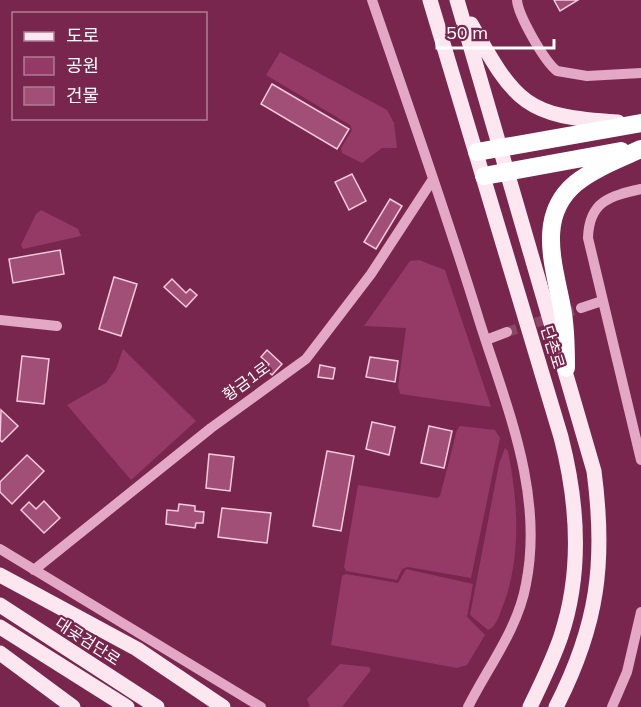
<svg xmlns="http://www.w3.org/2000/svg" width="641" height="707" font-family="Mulish,'Noto Sans KR',sans-serif">
<style>
.green{fill:#953a67}
.building{fill:#a14f77;stroke:#f2cade;stroke-width:1.5}
.lines{fill:none;stroke-linecap:round;stroke-linejoin:round}
.minor-tunnel{stroke:#8c4768;stroke-width:10;stroke-dasharray:10 5;stroke-linecap:butt}
.minor{stroke:#e3a8c5;stroke-width:10}
.major{stroke:#fce7f0;stroke-width:15}
.highway{stroke:#fff;stroke-width:18}
.labels{text-anchor:middle;dominant-baseline:central;stroke-width:4.5;stroke-linejoin:round;paint-order:stroke}
.street-label{font-size:16px;fill:#fff;stroke:#78264d}
</style>
<rect width="100%" height="100%" fill="#78264d"/>
<path class="green" d="M280,52L387,110L394,123L397,148H382L362,163L342,153L341,148L352,130L350,125L266,75Z
M41,210L78,229L81,236L23,249L21,245L36,214Z
M419,260L445,270L491,407L400,394L398,386L406,328L364,326L410,261Z
M123,349L196,421L131,480L67,405L106,383L116,369Z
M460,426L495,430L500,438L471,578L408,567L402,569L397,580L346,571L344,567L358,485L437,498L440,496L457,430Z
M505,448L508,451C518,502 522,558 502,608C499,616 496,627 488,630L470,615L499,464Z
M406,569L473,584L467,617L485,635L467,665L457,668L331,645L342,576L346,574L398,583Z
M340,664L369,667L371,670L342,707H310L307,699Z"/>
<path class="building" d="M554,0H578L560,11Z
M272,84L349,129L337,149L261,104Z
M352,174L366,201L349,210L335,182Z
M390,199L402,206L376,249L364,242Z
M60,250L64,274L13,283L9,259Z
M114,277L137,284L121,336L99,329Z
M172,279L186,293L190,289L197,295L186,307L164,287Z
M267,350L282,364L272,375L265,369L269,364L261,357Z
M22,356L49,359L44,404L17,401Z
M370,357L398,361L395,382L366,377Z
M320,365L335,368L333,379L318,377Z
M1,410L18,426L2,442L0,440Z
M372,422L395,427L389,455L366,449Z
M429,426L452,431L444,468L421,463Z
M327,451L354,456L341,531L313,526Z
M209,454L234,457L230,491L206,488Z
M27,455L44,471L12,504L0,492V482Z
M44,501L60,518L44,533L21,510L29,502L36,509Z
M179,504L195,506V511L204,512L203,523H196L195,528L166,524L167,510L178,511Z
M222,508L271,513L267,543L218,537Z"/>
<g class="lines">
<path class="minor-tunnel" d="M507,332L581,308"/>
<path class="minor" d="M372,0C409,108 447,215 480,323C507,408 544,494 526,584C518,629 488,667 468,707
M517,0C518,15 544,61 557,71L587,76L641,73
M641,189C610,196 589,201 588,238L641,460
M581,308L602,301
M0,320L57,326
M486,340L507,332
M0,549L261,707
M34,570L211,428L306,359L371,274L433,179
M612,707L627,672L641,612"/>
<path class="major" d="M430,0L561,437C578,503 583,570 561,636C553,660 541,684 530,707
M457,0L594,471C606,562 598,625 556,707
M471,24C516,103 525,117 618,122
M0,575L137,649L223,707
M0,605L157,707
M0,627L127,707
M0,653L73,707"/>
<path class="highway" d="M477,152L641,123
M484,176L621,151
M566,368C566,348 566,328 562,308C554,265 536,216 576,183C595,168 619,159 641,149"/>
</g>
<g class="labels">
<g class="street-label">
<text transform="translate(553 347) rotate(73)">단촌로</text>
<text transform="translate(246 381) rotate(-36)">황금1로</text>
<text transform="translate(88 641) rotate(33)">대곶검단로</text>
</g>
</g>
<rect x="12" y="12" width="195" height="108" fill="#78264d" stroke="#ae7d94" stroke-width="1.5"/>
<rect x="24" y="32" width="30" height="9" fill="#fce7f0" stroke="#ae7d94" stroke-width="1.5"/>
<text x="66" y="42" font-size="18" fill="#ffffff">도로</text>
<rect x="24" y="57" width="30" height="18" fill="#953a67" stroke="#ae7d94" stroke-width="1.5"/>
<text x="66" y="72" font-size="18" fill="#ffffff">공원</text>
<rect x="24" y="87" width="30" height="18" fill="#a14f77" stroke="#ae7d94" stroke-width="1.5"/>
<text x="66" y="102" font-size="18" fill="#ffffff">건물</text>
<path d="M437 39v9h117v-9" fill="none" stroke="#ffffff" stroke-width="3"/>
<text x="446" y="39" font-size="18" fill="#ffffff" stroke="#78264d" stroke-width="4.5" paint-order="stroke">50 m</text>
</svg>
